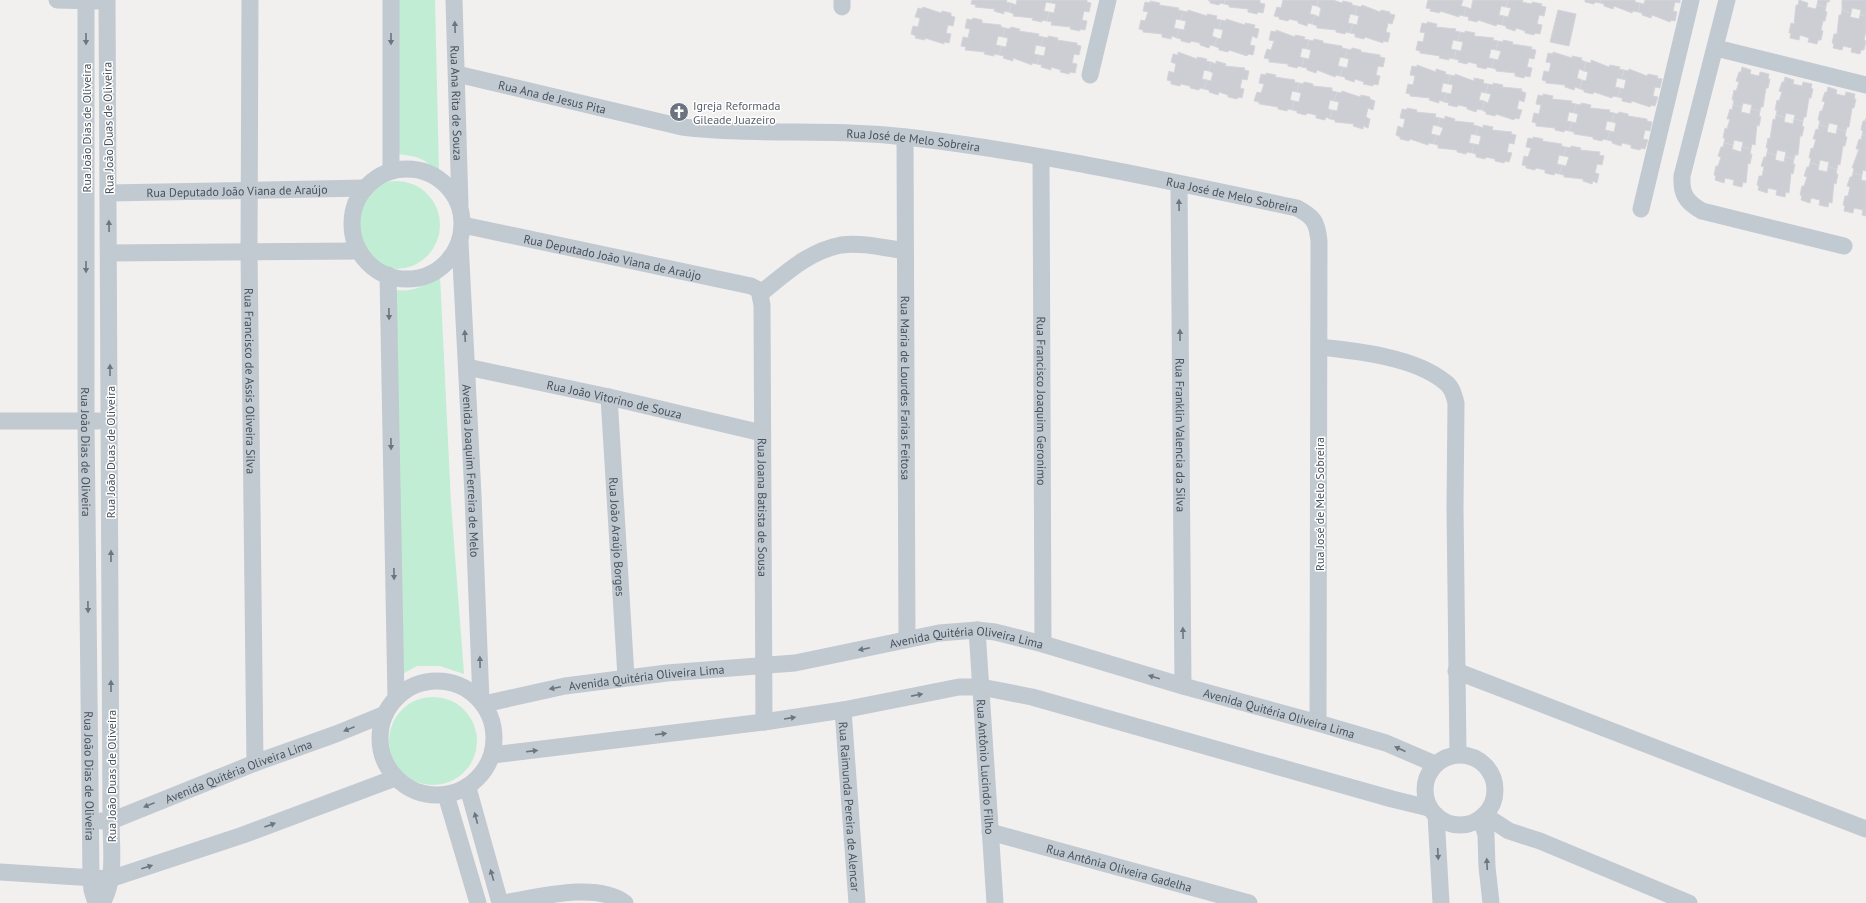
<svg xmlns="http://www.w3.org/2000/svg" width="1866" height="903" font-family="'PT Sans',sans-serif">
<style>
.green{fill:#c0edd3}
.building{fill:#ccced4;stroke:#d4d5db}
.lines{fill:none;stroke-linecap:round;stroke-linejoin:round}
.street{stroke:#c1c9d1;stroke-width:17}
.oneway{fill:#6c767f}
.labels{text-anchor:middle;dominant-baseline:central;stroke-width:3;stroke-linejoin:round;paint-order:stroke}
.street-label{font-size:12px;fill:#48525c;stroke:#fff}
.worship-label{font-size:12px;fill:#5b616d;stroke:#fff;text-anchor:start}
</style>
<rect width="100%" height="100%" fill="#f2efef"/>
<path class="green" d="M397,0H435L439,175C424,157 420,157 397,154Z
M352 225a44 44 0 1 1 88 0a44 44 0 1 1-88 0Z
M440,276L451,503L464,674L440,666H417L397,677L393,290C415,292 422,287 440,276Z
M389 741a44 44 0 1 1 88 0a44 44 0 1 1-88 0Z"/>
<path class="building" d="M972,0H1007L1006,2L1011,3L1009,12L1004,11V14L994,11L995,9L975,7L976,5L971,4Z
M1017,0H1052L1051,3L1046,2L1044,11L1049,12L1047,21L1042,20V22L1032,20L1033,18L1013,16L1014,14L1009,12L1011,3L1016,5Z
M1052,0H1087V2L1091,3L1089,12L1084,11L1082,20L1087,21L1085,30L1080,29V31L1070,29L1071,27L1051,25L1052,22L1047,21L1049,12L1054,13L1056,4L1051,3Z
M1208,0H1225L1224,4L1220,3L1219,5L1210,3V1Z
M1225,0H1260V3L1265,4L1263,13L1258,12L1257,14L1248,12V9L1229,7V5L1224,4Z
M1283,0H1318L1317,6L1312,5L1310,14L1315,15L1312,24L1308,23L1307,26L1298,23V21L1289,19L1288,21L1279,19V17L1274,16L1277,7L1281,8Z
M1318,0H1333L1342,3L1343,1L1352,3V5L1357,6L1355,15L1350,14L1348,23L1353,24L1350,33L1346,32L1345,34L1336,32V30L1317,28V26L1312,24L1315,15L1319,17L1321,8L1317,6Z
M1428,0H1463L1461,6L1466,7L1464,16L1459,15V17L1440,11V13L1430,11L1431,9L1426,8Z
M1473,0H1508L1506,7L1501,6L1499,15L1504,16L1502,25L1497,24L1496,26L1478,20L1477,22L1468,20L1469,17L1464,16L1466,7L1471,9Z
M1508,0H1523L1522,2L1532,4V2L1542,4L1541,6L1546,7L1544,16L1539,15L1537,24L1542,25L1540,34L1535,33L1534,35L1525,33V31L1516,28L1515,31L1506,28V26L1502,25L1504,16L1508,17L1511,8L1506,7Z
M1585,0H1600V3L1595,2L1594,4L1585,2Z
M1600,0H1635V2L1640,3L1638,12L1633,11L1632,13L1614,6L1613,9L1604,6V4L1600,3Z
M1645,0H1680V3L1675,2L1673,11L1677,12L1675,21L1671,20L1670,22L1652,15L1651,18L1642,15V13L1638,12L1640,3L1644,4Z
M1799,0L1808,3L1807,7L1816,9L1817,5L1826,7L1825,11L1827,12L1825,21H1823L1821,30L1823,31L1821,40H1818L1817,44L1808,42L1809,38L1800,35L1799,40L1790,38L1791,33H1789L1791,23L1794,24L1796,5H1798Z
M1818,0H1830L1829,2H1827L1826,7L1817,5Z
M1842,0H1866V16L1860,15L1861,10L1852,8L1851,13L1842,10Z
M1150,1L1160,3L1159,5L1179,8L1178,10L1183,11L1181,20L1176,19L1174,28L1179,29L1177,38L1172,36L1171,39L1162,37V34L1143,32V30L1139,29L1141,20L1145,21L1148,12L1143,11L1145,2L1150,3Z
M1362,5L1380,12L1381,10L1390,12V14L1395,15L1392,24L1388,23L1386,32L1390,33L1388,42L1383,41V43L1365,37L1364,39L1355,37V34L1350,33L1353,24L1357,25L1359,16L1355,15L1357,6L1361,7Z
M923,7L941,13L942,11L951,13V16L955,17L953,26L948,25L946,33L951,34L949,43L944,42V44L925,38V40L915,38L916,36L911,34L913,26L918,27L920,18L915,17L918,8L922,9Z
M1188,10L1207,16V14L1217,16L1216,19L1221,20L1219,29L1214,28L1212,36L1217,38L1214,46L1210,45L1209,48L1200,45V43L1191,41L1190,43L1181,41V39L1177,38L1179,29L1184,30L1186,21L1181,20L1183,11L1188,12Z
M1558,10L1576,14L1569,46L1550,42Z
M1842,10L1851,13L1850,17L1859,19L1860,15L1866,16V31L1864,40L1866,41L1864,50H1861L1860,54L1851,52L1852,48L1843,46L1842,50L1833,48L1834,44L1832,43L1834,34H1837L1839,15H1841Z
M973,18L982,20V23L1001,25V27L1005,28L1003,37L998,36L996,45L1001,46L999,55L994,54V56L984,54L985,52L965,50L966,47L961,46L963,37L968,38L970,29L965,28L967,19L972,20Z
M1226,19L1245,25V23L1255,25L1254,28L1259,29L1257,38L1252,36L1250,45L1255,46L1253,55L1248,54L1247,56L1229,50L1228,52L1219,50V48L1214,46L1217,38L1221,39L1223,30L1219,29L1221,20L1226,21Z
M1427,22L1437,24L1436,27L1456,29L1455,31L1460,32L1458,41L1453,40L1451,49L1456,50L1454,59L1449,58V60L1439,58L1440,56L1420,53V51L1416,50L1418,41L1423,42L1425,33L1420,32L1422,23L1427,24Z
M1011,27L1020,29L1019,31L1039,34L1038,36L1043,37L1041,46L1036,45L1034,54L1039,55L1037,64L1032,63V65L1013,58V61L1003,58L1004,56L999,55L1001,46L1006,47L1008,38L1003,37L1005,28L1010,29Z
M1276,30L1295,37V35L1305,37L1304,39L1309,40L1307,49L1302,48L1300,57L1304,58L1302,67L1298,66L1297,68L1288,66V64L1269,62V59L1264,58L1267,49L1271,50L1274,41L1269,40L1271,31L1276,32Z
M1465,31L1475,33L1474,36L1494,38L1493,40L1498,41L1496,50L1491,49L1489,58L1494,59L1492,68L1487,67L1486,69L1477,67V64L1468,62L1467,64L1458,62L1459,60L1454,59L1456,50L1461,51L1463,42L1458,41L1460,32L1465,33Z
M1048,36L1058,38L1057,40L1077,43V45L1081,46L1079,55L1074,54L1072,63L1077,64L1075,73L1070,72L1069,74L1060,72L1061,70L1051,67V70L1041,67L1042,65L1037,64L1039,55L1044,56L1046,47L1041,46L1043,37L1048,38Z
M1314,39L1323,41V43L1342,46V48L1347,49L1345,58L1340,57L1338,66L1343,67L1340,76L1336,75L1335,77L1317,70L1316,73L1307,70V68L1302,67L1304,58L1309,59L1311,50L1307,49L1309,40L1313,41Z
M1503,40L1513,42L1512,44L1532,47L1531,49L1536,50L1534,59L1529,58L1527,67L1532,68L1530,77L1525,76L1524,78L1515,76V73L1496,71V69L1492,68L1494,59L1498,60L1501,51L1496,50L1498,41L1503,42Z
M1352,48L1361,50V52L1380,55V57L1385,58L1383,67L1378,66L1376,75L1380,76L1378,85L1373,84V86L1363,84L1364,82L1355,79L1354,82L1345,79V77L1340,76L1343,67L1347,68L1349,59L1345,58L1347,49L1351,50Z
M1178,52L1197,59V57L1207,59L1206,61L1211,62L1209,71L1204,70L1202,79L1207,80L1204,89L1200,88L1199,90L1190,88V86L1181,84L1180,86L1171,84V81L1167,80L1169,71L1174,73L1176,64L1171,62L1173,54L1178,55Z
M1553,52L1572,58V56L1582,58L1581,60L1586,62L1584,71L1579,69L1577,78L1582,80L1580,89L1575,87L1574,90L1565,87V85L1546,83V81L1542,80L1544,71L1549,72L1551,63L1546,62L1548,53L1553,54Z
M1591,60L1609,67L1610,65L1620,67L1619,69L1624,70L1622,79L1617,78L1615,87L1620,88L1618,97L1613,96L1612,98L1594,92L1593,94L1584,92V90L1580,89L1582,80L1586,81L1588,72L1584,71L1586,62L1591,63Z
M1216,61L1226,64L1225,66L1245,68L1244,70L1249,71L1247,80L1242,79L1240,88L1244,89L1242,98L1238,97L1237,99L1228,97V95L1219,92L1218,95L1209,92V90L1204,89L1207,80L1211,81L1213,73L1209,71L1211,62L1216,64Z
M1417,65L1436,72V69L1446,72L1445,74L1450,75L1448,84L1443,83L1441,92L1446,93L1444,102L1439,100V103L1429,100L1430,98L1410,96V94L1406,93L1408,84L1413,85L1415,76L1410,75L1412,66L1417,67Z
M1742,67L1751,70L1750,74L1759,76L1760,72L1769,74L1768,79H1770L1768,88H1766L1763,107H1761L1760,111L1751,109L1752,105L1743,103L1742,107L1733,105L1734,100H1732L1734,90L1736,91L1739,82L1736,81L1739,72H1741Z
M1629,69L1647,76L1648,74L1658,76L1657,78L1662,79L1660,88L1655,87L1653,96L1658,97L1655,106L1651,105L1650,107L1632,101L1631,103L1622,101V98L1618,97L1620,88L1624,89L1626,80L1622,79L1624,70L1628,71Z
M1266,73L1276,75L1275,77L1295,80L1294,82L1299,83L1297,92L1292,91L1290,100L1294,101L1292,110L1288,109L1287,111L1278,109V107L1259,104V102L1254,101L1257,92L1261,93L1264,84L1259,83L1261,74L1266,75Z
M1455,74L1474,81V78L1484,80L1483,83L1488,84L1486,93L1481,92L1479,100L1484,101L1482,110L1477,109L1476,112L1467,109V107L1458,105L1457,107L1448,105L1449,103L1444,102L1446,93L1451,94L1453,85L1448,84L1450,75L1455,76Z
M1785,77L1794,80L1793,84L1802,86L1803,82L1812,84L1811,88L1813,89L1811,98H1809L1806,117H1804L1803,121L1794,119L1795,115L1786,113L1785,117L1776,115L1777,110H1775L1777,100L1779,101L1782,92L1779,91L1782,82H1784Z
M1304,82L1313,84V86L1332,88V91L1337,92L1334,101L1330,100L1328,109L1332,110L1330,119L1326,117L1325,120L1316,118V115L1307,113L1306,115L1297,113V111L1292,110L1294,101L1299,102L1301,93L1297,92L1299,83L1303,84Z
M1493,83L1503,85L1502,87L1522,89L1521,91L1526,93L1524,102L1519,100L1517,109L1522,110L1519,119L1515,118L1514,120L1496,114L1495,116L1486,114V112L1482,110L1484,101L1488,103L1491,94L1486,93L1488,84L1493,85Z
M1828,87L1837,90L1836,94L1845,96L1846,92L1855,94L1854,99H1856L1854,108H1852L1849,127H1847L1846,131L1837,129L1838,125L1829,123L1828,127L1819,125L1820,121L1818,120L1820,111H1822L1825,102L1822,101L1825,92H1827Z
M1342,91L1360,97L1361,95L1370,97V99L1375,101L1373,110L1368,108L1366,117L1370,119L1368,128L1363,126V129L1353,126L1354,124L1335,122V120L1330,119L1332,110L1337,111L1339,102L1334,101L1337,92L1341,93Z
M1543,94L1553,96L1552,99L1572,101L1571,103L1576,104L1574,113L1569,112L1567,121L1572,122L1569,131L1565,130L1564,132L1555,130V128L1536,126V123L1532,122L1534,113L1539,114L1541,105L1536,104L1538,95L1543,96Z
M1581,103L1591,105L1590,108L1610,110L1609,112L1614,113L1612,122L1607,121L1605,130L1610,131L1607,140L1603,139L1602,141L1593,139V137L1574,134V132L1569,131L1572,122L1576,123L1578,114L1574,113L1576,104L1581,105Z
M1733,105L1742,107L1741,112L1750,114L1751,109L1760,111L1759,116L1761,117L1759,126L1757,125L1755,145L1752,144L1751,149L1742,147L1743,142L1734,140L1733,145L1724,143L1725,138H1723L1725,128L1727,129L1730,119H1727L1730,109L1732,110Z
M1407,108L1417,110L1416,112L1436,114L1435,117L1440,118L1438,126L1433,125L1431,134L1436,135L1434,144L1429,143L1428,145L1410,139L1409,141L1400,139V137L1396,135L1398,126L1403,128L1405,119L1400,118L1402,109L1407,110Z
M1619,112L1628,114V116L1647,119V121L1652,122L1650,131L1645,130L1643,139L1648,140L1645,149L1641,148L1640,150L1631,148V145L1622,143L1621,146L1612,143V141L1607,140L1610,131L1614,132L1616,123L1612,122L1614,113L1618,114Z
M1776,115L1785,117L1784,122L1793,124L1794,119L1803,121L1802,126L1804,127L1802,136H1800L1798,155H1795L1794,159L1785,157L1786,152L1777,150L1776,155L1767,153L1768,148H1766L1768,138L1770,139L1773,119L1775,120Z
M1445,116L1455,119L1454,121L1474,123L1473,125L1478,126L1476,135L1471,134L1469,143L1474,144L1472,153L1467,152L1466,154L1457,152V150L1438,148V145L1434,144L1436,135L1440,136L1443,128L1438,126L1440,118L1445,119Z
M1866,118V136L1862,135L1863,131L1861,130L1863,121H1865Z
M1483,125L1493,127L1492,130L1512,132L1511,134L1516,135L1514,144L1509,143L1507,152L1512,153L1509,162L1505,161L1504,163L1495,161V159L1486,157L1485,159L1476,157V154L1472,153L1474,144L1479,145L1481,136L1476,135L1478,126L1483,128Z
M1819,125L1828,127L1827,132L1836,134L1837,129L1846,131L1845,136L1847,137L1845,146H1843L1840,165L1838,164L1837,169L1828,167L1829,162L1820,160L1819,165L1810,163L1811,158H1809L1811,148L1813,149L1816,139H1813L1816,129L1818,130Z
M1862,135L1866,136V171L1863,170L1862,175L1853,173L1854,168H1852L1859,149H1856L1859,139L1861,140Z
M1533,137L1543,139L1542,141L1562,144L1561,146L1566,147L1564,156L1559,155L1557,164L1562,165L1559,174L1555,173L1554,175L1545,173V170L1536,168L1535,170L1526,168V166L1522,165L1524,156L1528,157L1531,148L1526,147L1528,138L1533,139Z
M1724,143L1733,145L1732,149L1741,152L1742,147L1751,149L1750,154H1752L1750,164L1748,163L1746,183L1743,182L1742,187L1733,185L1734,180L1725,178L1724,183L1715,180L1716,176L1714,175L1716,166H1718L1721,157L1718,156L1721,147H1723Z
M1571,146L1581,148L1580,150L1600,152L1599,155L1604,156L1602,165L1597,164L1595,173L1599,174L1597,183L1593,181L1592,184L1583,181V179L1564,177V175L1559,174L1562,165L1566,166L1569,157L1564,156L1566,147L1571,148Z
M1767,153L1776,155L1775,160L1784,162L1785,157L1794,159L1793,164H1795L1793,174L1791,173L1789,193L1786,192L1785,197L1776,195L1777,190L1768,188L1767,193L1758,190L1759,186L1757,185L1759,176H1762L1764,167L1761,166L1764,157H1766Z
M1810,163L1819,165L1818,170L1827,172L1828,167L1837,169L1836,174H1838L1836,184L1834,183L1832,203L1829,202L1828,207L1819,205L1820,200L1811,198L1810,203L1801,200L1802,196L1800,195L1802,186H1804L1807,177L1804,176L1807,167H1809Z
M1853,173L1862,175L1861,180L1866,181V216L1862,215L1863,210L1854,208L1853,213L1844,211L1845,206L1843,205L1845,196H1848L1850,187L1847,186L1850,177H1852Z"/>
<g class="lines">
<g class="street">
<path d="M57,0L96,1"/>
<path id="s1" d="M86,0V422L91,878L92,890L96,903"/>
<path id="s2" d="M250,0L249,251L255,763"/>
<path d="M391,0V171"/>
<path id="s3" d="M454,0L460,205"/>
<path d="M1727,0L1682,176C1681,194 1686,202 1702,211L1844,246"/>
<path d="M842,7V0"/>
<path d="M1716,48L1866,85"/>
<path id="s4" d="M457,74L682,127C757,136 832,128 906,137C1038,152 1168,181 1297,208C1314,217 1317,222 1319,241L1318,723"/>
<path d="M1090,75L1108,0"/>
<path id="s5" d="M905,137L907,639"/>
<path id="s6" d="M1041,158L1043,644"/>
<circle cx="407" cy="224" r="55"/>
<path id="s7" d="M1179,184L1183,686"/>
<path id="s8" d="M109,193L365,188"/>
<path d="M1641,209L1691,0"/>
<path id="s9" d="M463,225L751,286L759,290L762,305L764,722"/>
<path id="s10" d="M460,242L473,495L481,701"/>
<path d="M109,253L359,251"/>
<path d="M388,275L396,698"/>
<path d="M761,293C786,273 809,251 841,245C861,242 885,248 905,251"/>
<path d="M1319,347C1357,351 1415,357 1445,382C1452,387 1454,395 1456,403L1455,508L1458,754"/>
<path id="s11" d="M467,367L609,397L762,433"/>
<path id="s12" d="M609,397L626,677"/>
<path d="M0,421H98"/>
<path id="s13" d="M977,630L995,903"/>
<path d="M1456,671L1866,829"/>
<circle cx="437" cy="738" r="57"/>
<path id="s14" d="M484,704L565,686L667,673L795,663L939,633L977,630L995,632L1043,644L1183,686L1318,723L1386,743L1435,764"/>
<path id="s15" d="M843,710L857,903"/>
<circle cx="1460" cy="790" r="35"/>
<path d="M493,755L764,722L843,710L959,687H981L1032,697L1392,799L1429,808"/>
<path d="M468,788L500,903"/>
<path d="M446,795L478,903"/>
<path d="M1436,815L1441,903"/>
<path d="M1484,815L1509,831L1540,841L1689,903"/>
<path d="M1481,818L1486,835L1487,867L1491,903"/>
<path id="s16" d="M101,821H111L255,763L336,734L385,714"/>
<path id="s17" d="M990,832L1249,903"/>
<path d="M0,872L110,879L243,835L395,778"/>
<path d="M102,903C116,880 111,847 111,821L107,0"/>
<path d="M503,903C536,898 596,881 625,903"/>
</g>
</g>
<defs><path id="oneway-solid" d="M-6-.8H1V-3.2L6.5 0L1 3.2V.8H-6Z"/></defs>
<g class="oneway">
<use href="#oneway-solid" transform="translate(455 27) rotate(-92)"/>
<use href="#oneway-solid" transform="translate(86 39) rotate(90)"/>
<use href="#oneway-solid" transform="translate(391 39) rotate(90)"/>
<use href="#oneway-solid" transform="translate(1179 205) rotate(-91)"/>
<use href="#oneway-solid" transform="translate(109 226) rotate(-91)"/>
<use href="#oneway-solid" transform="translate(86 267) rotate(90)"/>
<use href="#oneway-solid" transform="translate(389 314) rotate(89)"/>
<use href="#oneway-solid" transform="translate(1180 335) rotate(-91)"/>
<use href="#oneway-solid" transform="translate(465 336) rotate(-93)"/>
<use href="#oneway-solid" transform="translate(110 370) rotate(-90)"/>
<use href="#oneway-solid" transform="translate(391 444) rotate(89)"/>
<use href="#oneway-solid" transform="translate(111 556) rotate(-90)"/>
<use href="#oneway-solid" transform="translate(394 574) rotate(89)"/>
<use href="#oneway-solid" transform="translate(88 607) rotate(89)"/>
<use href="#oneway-solid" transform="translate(1183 633) rotate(-91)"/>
<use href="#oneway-solid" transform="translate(864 649) rotate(168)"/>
<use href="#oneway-solid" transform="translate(480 662) rotate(-91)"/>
<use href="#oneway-solid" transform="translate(1154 677) rotate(-163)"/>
<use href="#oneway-solid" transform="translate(111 686) rotate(-90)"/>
<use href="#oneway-solid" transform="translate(555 688) rotate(168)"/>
<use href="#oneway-solid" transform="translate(917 695) rotate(-11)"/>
<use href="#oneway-solid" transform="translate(790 718) rotate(-9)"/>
<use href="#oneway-solid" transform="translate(349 729) rotate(158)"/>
<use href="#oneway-solid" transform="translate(661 734) rotate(-7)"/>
<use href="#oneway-solid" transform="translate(1400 749) rotate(-156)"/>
<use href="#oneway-solid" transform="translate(532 751) rotate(-7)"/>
<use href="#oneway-solid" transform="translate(149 805) rotate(158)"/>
<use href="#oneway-solid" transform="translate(476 818) rotate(-105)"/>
<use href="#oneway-solid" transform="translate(270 825) rotate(-20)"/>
<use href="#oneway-solid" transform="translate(1438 854) rotate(87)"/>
<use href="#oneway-solid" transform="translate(1487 864) rotate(-93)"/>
<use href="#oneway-solid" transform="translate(147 867) rotate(-18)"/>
<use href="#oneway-solid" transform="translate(492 875) rotate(-106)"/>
</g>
<defs>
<symbol id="church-disc" viewBox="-11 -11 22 22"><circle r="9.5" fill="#6b7280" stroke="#fff"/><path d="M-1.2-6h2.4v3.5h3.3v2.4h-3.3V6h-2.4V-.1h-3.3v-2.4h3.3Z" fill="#fff"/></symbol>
</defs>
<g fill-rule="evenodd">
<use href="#church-disc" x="668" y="101" width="22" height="22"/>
</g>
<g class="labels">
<g class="street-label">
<text stroke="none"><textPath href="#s4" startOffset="98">Rua Ana de Jesus Pita</textPath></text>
<text stroke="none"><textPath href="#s3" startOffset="103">Rua Ana Rita de Souza</textPath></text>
<text transform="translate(86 128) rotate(-90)">Rua João Dias de Oliveira</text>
<text transform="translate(108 128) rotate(-91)">Rua João Duas de Oliveira</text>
<text stroke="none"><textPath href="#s4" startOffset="463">Rua José de Melo Sobreira</textPath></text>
<text stroke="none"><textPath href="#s8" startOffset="128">Rua Deputado João Viana de Araújo</textPath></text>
<text stroke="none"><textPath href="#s4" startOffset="787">Rua José de Melo Sobreira</textPath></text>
<text stroke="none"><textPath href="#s9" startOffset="153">Rua Deputado João Viana de Araújo</textPath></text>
<text stroke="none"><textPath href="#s2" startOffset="381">Rua Francisco de Assis Oliveira Silva</textPath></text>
<text stroke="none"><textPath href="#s5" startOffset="251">Rua Maria de Lourdes Farias Feitosa</textPath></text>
<text stroke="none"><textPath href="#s11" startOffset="151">Rua João Vitorino de Souza</textPath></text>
<text stroke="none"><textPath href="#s6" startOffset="243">Rua Francisco Joaquim Geronimo</textPath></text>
<text stroke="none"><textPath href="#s7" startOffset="251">Rua Franklin Valencia da Silva</textPath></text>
<text stroke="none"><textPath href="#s1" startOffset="452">Rua João Dias de Oliveira</textPath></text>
<text transform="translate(110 452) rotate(-90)">Rua João Duas de Oliveira</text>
<text stroke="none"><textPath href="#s10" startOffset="229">Avenida Joaquim Ferreira de Melo</textPath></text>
<text transform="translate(1319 504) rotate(-90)">Rua José de Melo Sobreira</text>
<text stroke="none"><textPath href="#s9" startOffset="521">Rua Joana Batista de Sousa</textPath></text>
<text stroke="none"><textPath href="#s12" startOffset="140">Rua João Araújo Borges</textPath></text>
<text stroke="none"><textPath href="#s14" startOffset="489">Avenida Quitéria Oliveira Lima</textPath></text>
<text stroke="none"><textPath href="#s14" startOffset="165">Avenida Quitéria Oliveira Lima</textPath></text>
<text stroke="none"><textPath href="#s14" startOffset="813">Avenida Quitéria Oliveira Lima</textPath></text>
<text stroke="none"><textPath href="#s13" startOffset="137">Rua Antônio Lucindo Filho</textPath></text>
<text stroke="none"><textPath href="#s16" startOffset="147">Avenida Quitéria Oliveira Lima</textPath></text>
<text stroke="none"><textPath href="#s1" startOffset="776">Rua João Dias de Oliveira</textPath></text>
<text transform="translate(111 776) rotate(-90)">Rua João Duas de Oliveira</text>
<text stroke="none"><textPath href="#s15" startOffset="97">Rua Raimunda Pereira de Alencar</textPath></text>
<text stroke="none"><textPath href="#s17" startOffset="134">Rua Antônia Oliveira Gadelha</textPath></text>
</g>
<g class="worship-label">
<text x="693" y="105">Igreja Reformada<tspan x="693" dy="14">Gileade Juazeiro</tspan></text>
</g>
</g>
</svg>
